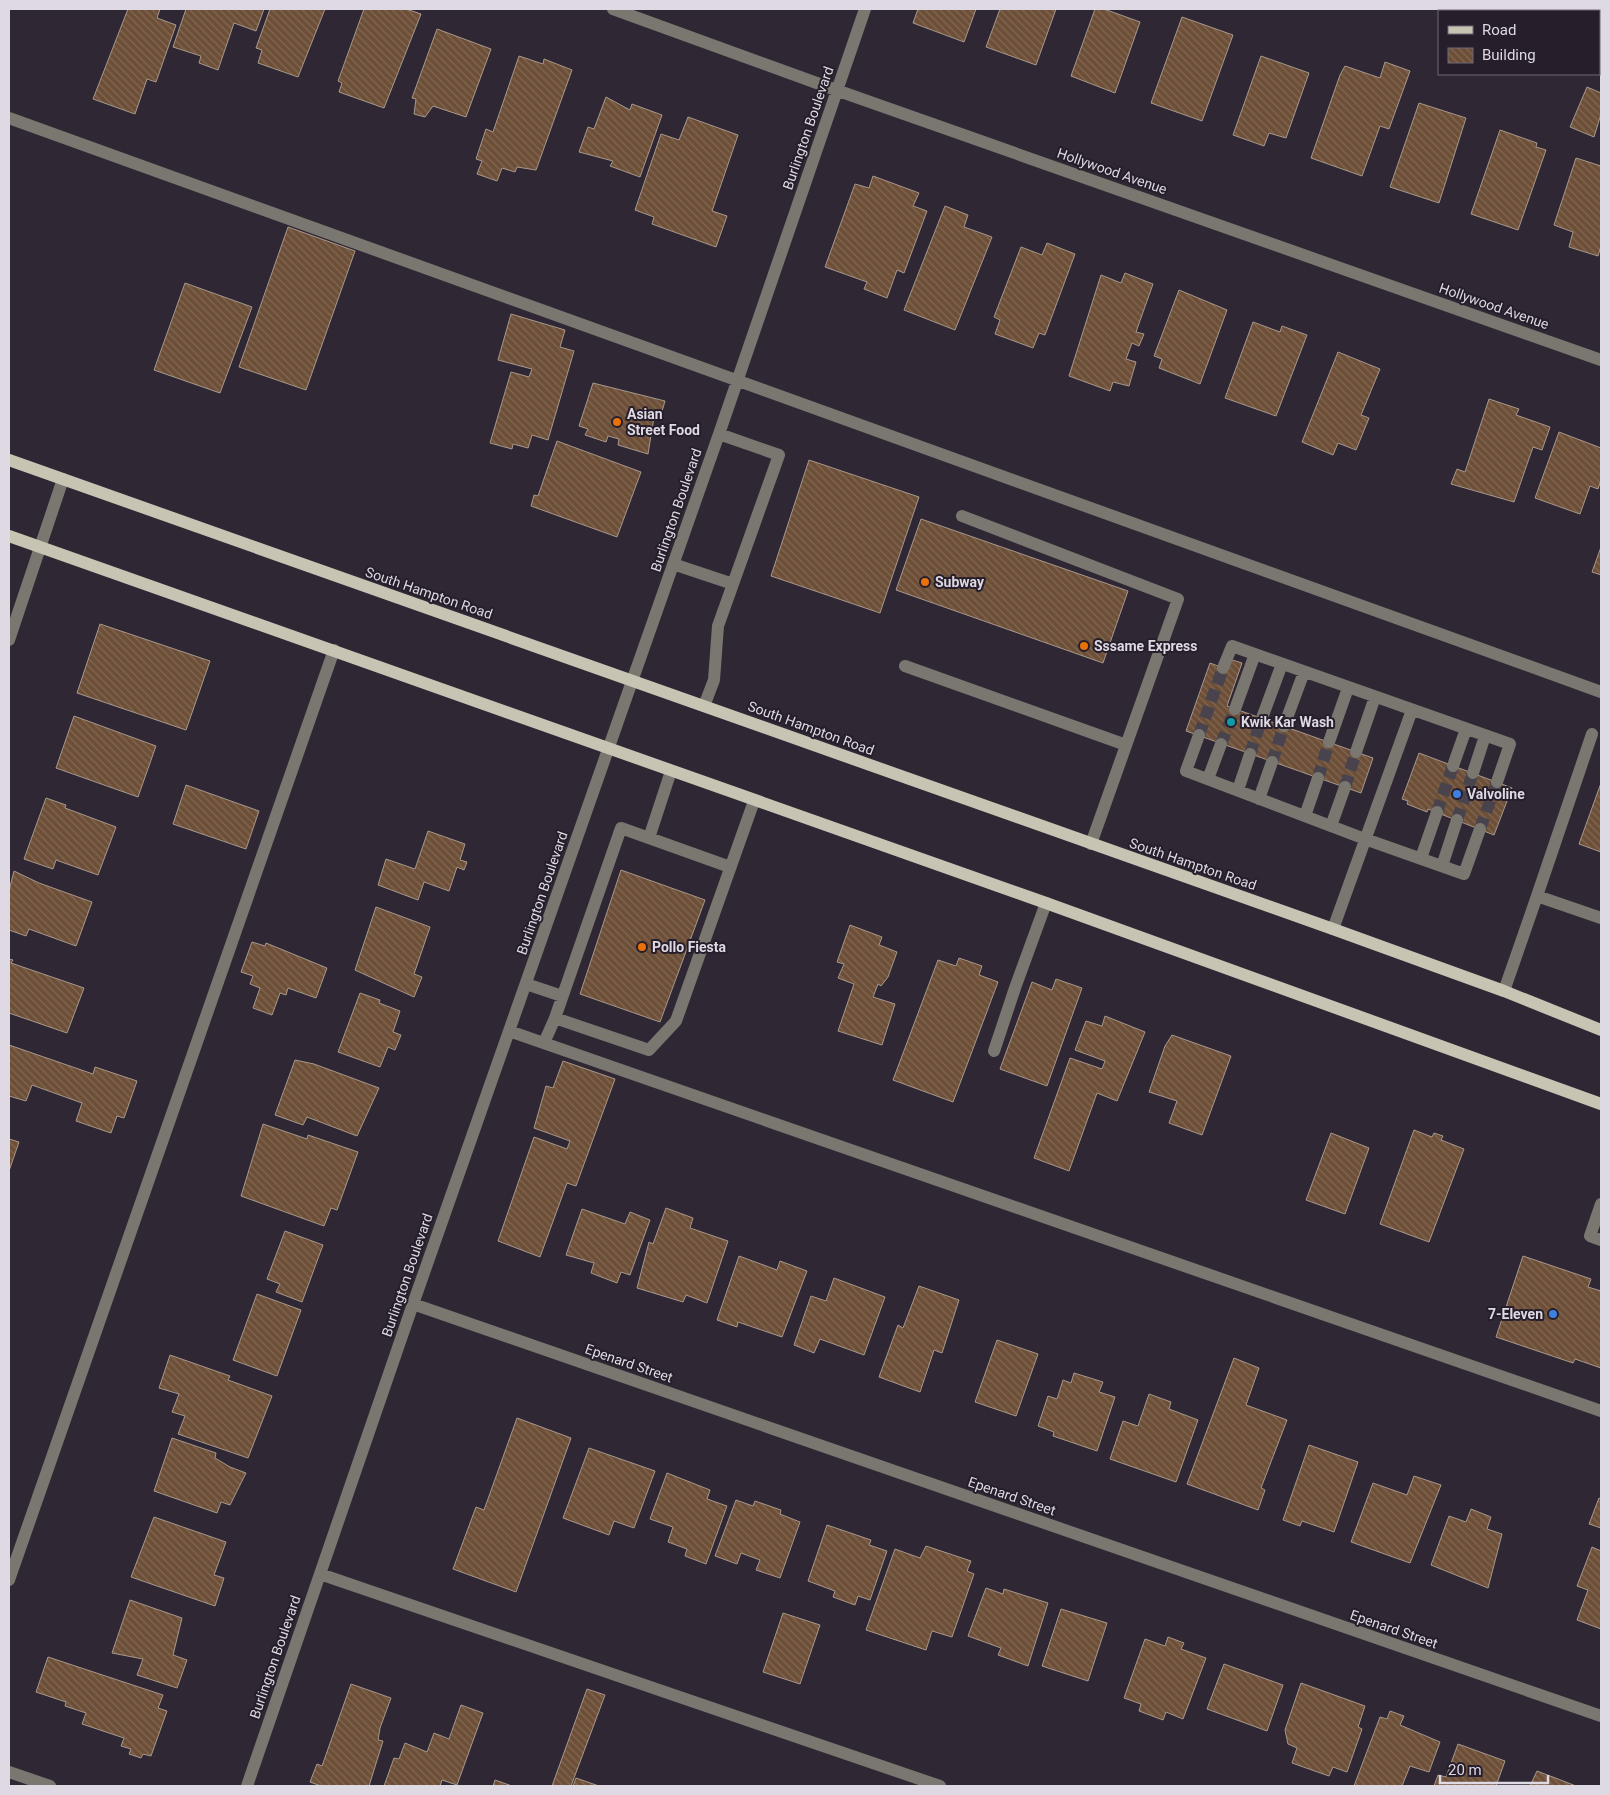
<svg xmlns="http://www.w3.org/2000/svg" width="1610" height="1795" font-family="Roboto,sans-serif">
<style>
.building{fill:url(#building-back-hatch);stroke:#a8988c}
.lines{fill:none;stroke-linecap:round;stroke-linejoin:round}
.minor-tunnel{stroke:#49434e;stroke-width:12;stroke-dasharray:12 6;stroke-linecap:butt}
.minor{stroke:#797770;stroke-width:12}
.major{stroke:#c7c4b4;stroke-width:12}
.food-dot{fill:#e8710a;stroke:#261e2a;stroke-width:2}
.culture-dot{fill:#0f9aa8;stroke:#261e2a;stroke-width:2}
.shop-dot{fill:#3f7fe0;stroke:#261e2a;stroke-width:2}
.labels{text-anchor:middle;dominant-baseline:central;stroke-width:4;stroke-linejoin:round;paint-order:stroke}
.street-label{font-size:14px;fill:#ded9e2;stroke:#261e2a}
.poi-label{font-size:14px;font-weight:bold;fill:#ded9e2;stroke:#261e2a;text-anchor:start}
</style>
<defs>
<pattern id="building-back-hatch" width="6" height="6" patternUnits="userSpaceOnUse" patternTransform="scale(1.25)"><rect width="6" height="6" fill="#6d4f38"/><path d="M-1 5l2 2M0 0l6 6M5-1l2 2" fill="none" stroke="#816854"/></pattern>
</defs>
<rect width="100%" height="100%" fill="#2f2834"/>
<path class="building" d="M128,9H160L157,18L176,25L156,82L147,79L135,114L93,99Z
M186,9H264L256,31L234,23L218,70L199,63L201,56L173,47Z
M270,9H325L298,77L258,63L262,50L256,48Z
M364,9H406L421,14L384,108L339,92L342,83L338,81Z
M918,9H976L964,42L913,23Z
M1000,9H1056L1036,65L986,47Z
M1095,9H1104L1140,22L1115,93L1071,76Z
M1182,17L1233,35L1202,121L1151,103Z
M437,29L491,49L466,117L433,106L425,117L414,114L416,99L412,98Z
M519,56L543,64L544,59L572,70L536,170L517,167L515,172L502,168L497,181L477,174L482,161L476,159L486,129L493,132Z
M1261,56L1309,73L1286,138L1269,133L1264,146L1233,135Z
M1385,62L1410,71L1389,129L1380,126L1362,176L1311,158L1340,75L1345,66L1380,78Z
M1587,87L1601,93V114L1594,137L1570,127Z
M606,97L630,110L632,104L662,115L640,177L610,166L613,161L579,152L588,127L594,129Z
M1419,103L1466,118L1439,203L1390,187Z
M688,117L738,135L712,211L727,216L716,247L652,224L654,217L635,210L661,134L679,140Z
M1500,130L1537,143L1536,147L1546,150L1518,230L1471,214Z
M1576,158L1601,166V246L1598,256L1569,247L1573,232L1554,225Z
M873,176L919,193L913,206L927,211L904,273L897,270L887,298L864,289L867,282L825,267L855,184L869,188Z
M945,206L968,215L964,227L992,237L955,330L904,310Z
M288,227L355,251L306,390L239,367Z
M1047,243L1075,254L1045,335L1039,333L1033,348L995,334L1000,320L994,317L1021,247L1042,255Z
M1125,273L1153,284L1136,332L1144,334L1139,346L1132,343L1126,359L1136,362L1129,386L1113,382L1110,391L1069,376L1101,275L1121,283Z
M185,283L252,307L220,393L154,370Z
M1179,290L1227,310L1200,384L1159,368L1162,359L1154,356Z
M511,314L565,330L560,347L574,351L548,440L532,435L528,448L513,444L512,449L490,443L511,372L529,377L532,369L498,360Z
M1253,322L1280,332L1282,326L1307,335L1276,416L1225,398Z
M1338,352L1380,369L1361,415L1369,418L1356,450L1338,443L1333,455L1302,442Z
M593,383L665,401L660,418L654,417L648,454L618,445L619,439L608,436L606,442L585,435L588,429L579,426Z
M1489,399L1519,409L1516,415L1550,427L1542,450L1533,447L1514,502L1451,484L1457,469L1465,472Z
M1559,432L1601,448V480L1598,489L1590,486L1580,514L1535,498Z
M557,441L641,472L617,537L531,506L534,495L538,496Z
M809,460L919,497L880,613L771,576Z
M921,519L1128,591L1103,663L896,590Z
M1601,547V575L1592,572Z
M100,624L210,661L186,730L77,693Z
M1229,659L1242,663L1227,706L1373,758L1361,793L1186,731L1210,663L1226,669Z
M74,716L156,746L138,797L56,768Z
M1419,753L1512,788L1494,835L1428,809L1427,812L1407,804L1408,801L1402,799Z
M1601,783V852L1579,844Z
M186,785L259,811L246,849L173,824Z
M46,798L66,805L65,808L116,827L98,875L56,860L53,869L24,859Z
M428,831L465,844L460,860L467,862L464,870L457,867L449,891L424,882L418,900L378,885L386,859L415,869Z
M621,870L705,900L660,1022L580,994Z
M14,871L39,883L92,902L76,946L29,929L26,936L9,930V891Z
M376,907L430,927L414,974L422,977L414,997L355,970Z
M850,925L882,937L879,945L897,952L888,977L881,986L878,984L873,997L895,1004L882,1045L838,1031L854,984L838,978L844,964L837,962Z
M252,942L265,946L266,943L327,968L316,998L288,988L286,995L280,993L272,1015L253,1008L260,988L250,984L253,976L241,972Z
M959,958L982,966L979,975L998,982L953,1102L893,1080L938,960L956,966Z
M9,959L13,960L11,963L84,988L67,1033L9,1013Z
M1056,979L1082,988L1047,1086L1000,1069L1032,982L1052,990Z
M360,993L380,1000L379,1003L400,1011L393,1032L401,1035L395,1050L388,1047L380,1067L338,1052Z
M1105,1016L1145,1032L1117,1101L1097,1093L1069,1171L1034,1158L1070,1058L1102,1069L1105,1061L1075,1050L1086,1021L1102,1026Z
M1172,1035L1231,1056L1202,1135L1169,1123L1177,1101L1149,1092L1165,1046Z
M9,1045L93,1074L95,1067L137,1081L124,1118L117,1116L111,1133L76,1121L82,1103L32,1085L26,1101L9,1096Z
M295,1060L314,1064L379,1088L357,1136L307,1117L303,1125L275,1115Z
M563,1061L615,1079L576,1186L567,1183L540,1257L498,1241L534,1137L567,1149L570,1141L534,1128L546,1086L553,1088Z
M263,1124L307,1139L308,1135L358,1152L337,1210L331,1208L324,1226L241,1196Z
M1414,1130L1432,1137L1434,1133L1443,1136L1441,1140L1464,1149L1429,1242L1380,1224Z
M1331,1133L1369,1148L1345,1214L1306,1200Z
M9,1139L19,1142L9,1171Z
M666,1208L693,1218L690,1228L728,1241L707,1303L686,1295L683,1302L637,1288L649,1242L653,1244Z
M582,1209L625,1224L630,1212L650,1220L630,1275L621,1272L617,1283L591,1273L594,1263L566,1255Z
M285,1231L323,1245L302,1302L276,1292L280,1284L267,1279Z
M739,1256L777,1270L780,1261L807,1271L782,1337L738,1322L737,1327L717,1320Z
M1523,1256L1591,1279L1588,1287L1601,1291V1368L1575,1359L1573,1363L1496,1337Z
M834,1278L885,1297L864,1355L820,1339L814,1353L794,1345L811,1296L826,1301Z
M919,1286L959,1300L942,1353L934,1350L920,1392L879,1377L898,1325L903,1328Z
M257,1294L301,1310L277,1376L233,1360Z
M997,1340L1038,1354L1016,1416L975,1402Z
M170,1355L230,1376L228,1380L272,1396L248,1458L178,1434L185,1416L172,1412L179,1394L159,1388Z
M1234,1358L1259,1368L1246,1405L1287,1420L1261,1488L1265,1490L1258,1510L1187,1484Z
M1074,1373L1103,1382L1099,1392L1115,1397L1097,1451L1053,1436L1054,1432L1038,1426L1048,1396L1057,1399L1063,1380L1071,1383Z
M1149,1394L1171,1402L1169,1409L1198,1420L1176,1482L1110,1459L1123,1421L1138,1426Z
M517,1418L571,1438L516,1592L453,1569L476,1507L484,1510Z
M172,1438L216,1453L215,1458L230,1467L246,1473L230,1505L221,1502L217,1513L154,1491Z
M1309,1445L1358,1462L1334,1532L1302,1521L1300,1526L1283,1520Z
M589,1448L655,1471L634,1528L614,1521L609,1535L563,1518Z
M667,1473L710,1490L707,1499L727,1506L706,1564L685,1556L687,1549L668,1542L673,1527L650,1519Z
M1414,1476L1441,1485L1410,1563L1351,1542L1373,1483L1407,1495Z
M1599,1498L1601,1499V1528L1589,1524Z
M736,1500L753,1506L755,1501L781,1510L780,1514L800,1522L780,1578L756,1570L760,1560L741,1553L737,1564L715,1556Z
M1471,1509L1491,1517L1487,1529L1502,1534L1488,1588L1431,1565L1449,1516L1466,1522Z
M154,1517L226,1542L214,1575L224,1578L215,1606L131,1577Z
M827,1525L871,1540L869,1545L887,1551L870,1600L858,1596L855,1605L833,1597L835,1591L808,1581Z
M926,1546L971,1561L967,1571L974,1574L952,1637L932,1631L926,1650L866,1630L895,1549L920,1558Z
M1592,1547L1601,1551V1629L1577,1620L1588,1590L1577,1586Z
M986,1588L1003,1594L1004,1589L1048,1603L1028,1666L998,1655L1001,1648L968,1636Z
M130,1600L182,1618L173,1655L187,1660L177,1688L137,1675L143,1659L112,1653Z
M1061,1609L1107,1623L1088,1681L1042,1666Z
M783,1613L820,1625L800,1684L763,1672Z
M1168,1637L1184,1643L1181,1649L1206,1658L1183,1719L1166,1712L1163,1720L1139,1711L1141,1704L1124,1698L1145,1639L1165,1646Z
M48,1657L163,1695L158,1708L167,1711L151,1756L143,1754L141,1758L129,1754L131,1749L121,1746L124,1738L82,1724L86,1713L65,1706L66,1702L36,1692Z
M1224,1664L1283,1685L1267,1731L1207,1709Z
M1301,1683L1365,1706L1358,1727L1362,1729L1347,1772L1333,1767L1329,1776L1292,1763L1297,1748L1288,1744L1285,1730Z
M351,1684L391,1698L380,1728L378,1740L383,1741L369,1786H321L310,1782L317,1764L322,1766Z
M587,1689L605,1695L571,1786H552Z
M461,1705L483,1713L457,1785L442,1780L440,1786H384L394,1758L399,1759L405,1743L427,1752L434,1733L449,1739Z
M1390,1711L1404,1716L1400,1725L1440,1742L1429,1772L1410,1766L1402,1786H1354L1380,1717L1387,1719Z
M1458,1744L1505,1761L1496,1786H1434L1438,1775L1446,1777Z
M1537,1771L1558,1779L1576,1786H1530Z
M576,1778L599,1786H573Z
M495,1780L512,1786H493Z"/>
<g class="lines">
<path class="minor-tunnel" d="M1199,735L1223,668
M1221,744L1235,709
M1250,754L1262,718
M1272,762L1284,726
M1318,778L1329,742
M1345,787L1356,752
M1437,812L1453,766
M1457,820L1473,773
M1480,829L1497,782"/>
<path class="minor" d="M613,9L836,90L1601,360
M1520,9L1527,11
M1599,37L1601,38
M9,118L1601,692
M962,516L1178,599L1091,844
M673,564L733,584
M9,640L63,479
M905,666L1126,745
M1223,668L1232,646L1510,744L1497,782
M704,706L714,680L718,626L779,455L719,434
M1235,709L1255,654
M1262,718L1282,664
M1284,726L1304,672
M1592,734L1537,896L1601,918
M1199,735L1186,771L1365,839L1464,874L1480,829
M1329,742L1348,688
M1356,752L1375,697
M1453,766L1466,729
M1473,773L1485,736
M1208,779L1221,744
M1238,790L1250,754
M1259,799L1272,762
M1305,816L1318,778
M1331,826L1345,787
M649,838L671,771
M1421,858L1437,812
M1442,866L1457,820
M730,867L621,828L555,1018L649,1050L676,1021L754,801
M1333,929L1412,710
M526,984L562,996
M1504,991L1537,896
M509,1031L1601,1411
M544,1043L555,1018
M994,1051L1015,988L1046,903
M1601,1204L1590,1236L1601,1240
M413,1304L1601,1716
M320,1574L940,1786
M9,1580L334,650
M9,1772L50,1786
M247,1786L413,1304L719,434L865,9"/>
<path class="major" d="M9,460L1333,929L1504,991L1601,1030
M9,536L1046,903L1601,1104"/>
</g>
<g class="food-dot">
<circle cx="617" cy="422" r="5"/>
<circle cx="925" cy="582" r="5"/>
<circle cx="1084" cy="646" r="5"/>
<circle cx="642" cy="947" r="5"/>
</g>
<circle class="culture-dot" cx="1231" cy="722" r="5"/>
<g class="shop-dot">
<circle cx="1457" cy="794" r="5"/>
<circle cx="1553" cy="1314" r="5"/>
</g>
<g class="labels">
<g class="street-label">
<text transform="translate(808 128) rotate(-71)">Burlington Boulevard</text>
<text transform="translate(1112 171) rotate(19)">Hollywood Avenue</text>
<text transform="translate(1494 306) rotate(19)">Hollywood Avenue</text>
<text transform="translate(676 510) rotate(-71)">Burlington Boulevard</text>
<text transform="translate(429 593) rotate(19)">South Hampton Road</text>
<text transform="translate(811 728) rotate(20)">South Hampton Road</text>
<text transform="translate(1193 864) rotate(19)">South Hampton Road</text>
<text transform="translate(542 893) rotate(-71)">Burlington Boulevard</text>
<text transform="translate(407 1275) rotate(-71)">Burlington Boulevard</text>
<text transform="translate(629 1363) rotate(19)">Epenard Street</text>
<text transform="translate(1012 1496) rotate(19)">Epenard Street</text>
<text transform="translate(1394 1629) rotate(19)">Epenard Street</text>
<text transform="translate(275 1657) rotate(-71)">Burlington Boulevard</text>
</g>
<g class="poi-label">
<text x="627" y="414">Asian<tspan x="627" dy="16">Street Food</tspan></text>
<text x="935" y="582">Subway</text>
<text x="1094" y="646">Sssame Express</text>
<text x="1241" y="722">Kwik Kar Wash</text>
<text x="1467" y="794">Valvoline</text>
<text x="652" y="947">Pollo Fiesta</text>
<text x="1543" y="1314" text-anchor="end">7-Eleven</text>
</g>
</g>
<rect width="1610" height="1795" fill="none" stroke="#ded9e2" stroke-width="20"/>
<rect x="1438" y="10" width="162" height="65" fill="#261e2a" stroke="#706974"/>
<rect x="1448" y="26" width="25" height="8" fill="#c7c4b4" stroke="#706974"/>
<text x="1482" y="35" font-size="15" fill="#ded9e2">Road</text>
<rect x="1448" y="48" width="25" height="15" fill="url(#building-back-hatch)" stroke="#706974"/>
<text x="1482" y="60" font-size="15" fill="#ded9e2">Building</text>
<path d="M1440 1775v8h108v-8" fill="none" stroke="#ded9e2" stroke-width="2.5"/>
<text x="1448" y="1775" font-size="15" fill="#ded9e2" stroke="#261e2a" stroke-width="4" paint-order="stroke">20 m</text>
</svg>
